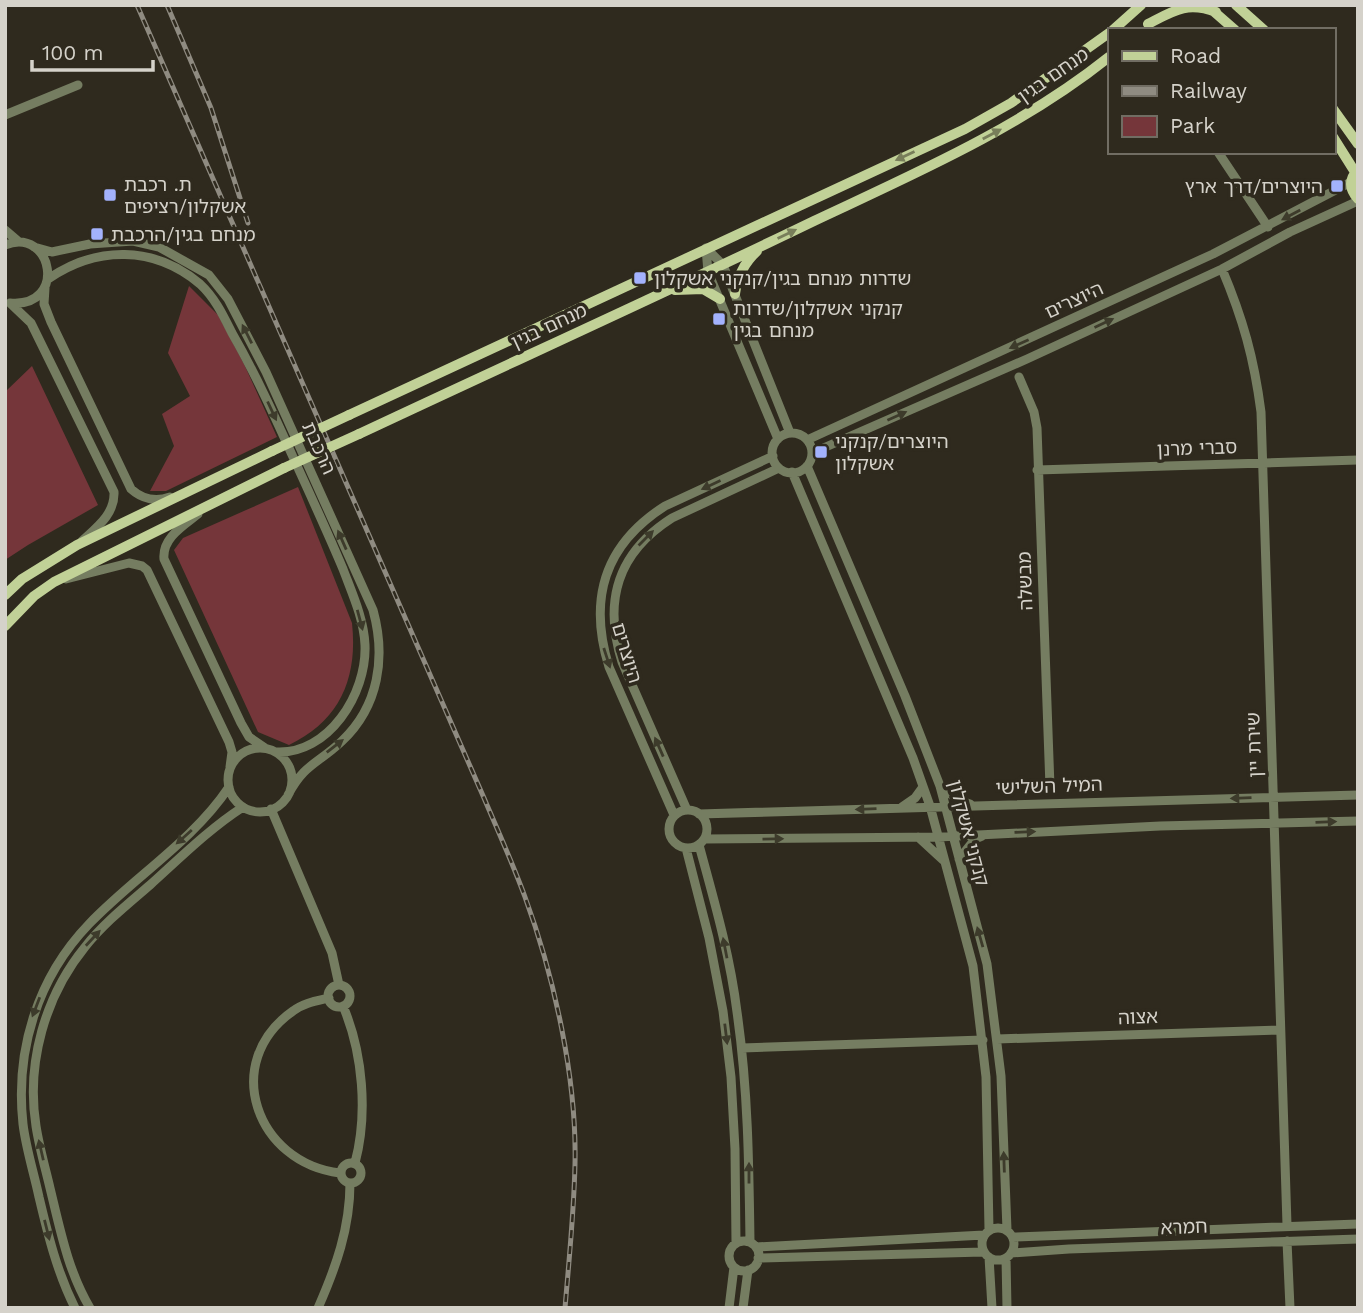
<svg xmlns="http://www.w3.org/2000/svg" width="1363" height="1313" font-family="'Work Sans','Noto Sans Hebrew',sans-serif">
<style>
.green{fill:#75363a}
.lines{fill:none;stroke-linecap:round;stroke-linejoin:round}
.minor{stroke:#757d61;stroke-width:9}
.major{stroke:#c1d197;stroke-width:10}
.rail-casing{stroke:#8f8b81;stroke-width:5}
.rail{stroke:#2f2a1e;stroke-width:2.5;stroke-dasharray:8;stroke-linecap:butt}
.major-bridge{stroke:#c1d197;stroke-width:10}
.oneway{fill:#787e5a}
.oneway2{fill:#3d3b2b}
.poi-dot{fill:#a3b2fd;stroke:#2f2a1e;stroke-width:2.5}
.labels{text-anchor:middle;dominant-baseline:central;stroke-width:7;stroke-linejoin:round;paint-order:stroke}
.street-label{font-size:19px;fill:#d5d2ca;stroke:#2f2a1e}
.poi-label{font-size:19px;fill:#d5d2ca;stroke:#2f2a1e;text-anchor:start}
</style>
<rect width="100%" height="100%" fill="#2f2a1e"/>
<path class="green" d="M189,286L218,315L244,364L277,437L166,491H150L174,446L162,414L190,396L168,353Z
M32,366L98,505L28,545L5,560V392Z
M298,487L352,623C358,678 340,721 289,745L258,732L174,550L183,538Z"/>
<g class="lines">
<path class="minor" d="M5,115L78,85
M1218,152L1268,227
M5,230L19,242
M5,245C53,226 68,308 10,303
M34,247L52,252L90,244L133,241L159,247L209,275L228,299L266,372L373,610C386,657 379,706 342,741C318,764 305,763 288,795
M706,248L708,272L778,439
M706,248L723,265L790,433
M1222,269C1243,319 1254,358 1261,412L1287,1225
M48,279C96,246 154,245 200,284C215,298 223,315 232,333C255,373 274,415 293,457C310,494 327,531 343,569C352,593 364,619 365,645C367,694 328,755 276,752
M45,288L44,304L51,322L131,489C142,499 156,502 170,497
M10,303L31,323L114,492C115,514 97,527 82,541
M1019,377L1034,412L1037,428L1050,787
M772 453a20 20 0 1 1 40 0a20 20 0 1 1-40 0Z
M807,440L1213,254L1351,182
M812,453L1027,359L1222,269L1290,232L1358,201
M807,466L905,696L940,786L987,964L1001,1076L1007,1230
M1037,470L1358,460
M792,472L913,758L930,806L973,966L986,1077L989,1230
M198,514C183,526 162,538 164,559L241,723L249,737L265,748
M66,579L129,563L142,566L147,570L229,742L232,752L230,767
M228 780a32 32 0 1 1 64 0a32 32 0 1 1-64 0Z
M940,786L958,800L970,804
M902,807L915,798L923,787
M271,809L332,953L339,985
M669 829a19 19 0 1 1 38 0a19 19 0 1 1-38 0Z
M687,810L622,662C603,601 617,553 672,518L779,468
M699,814L1358,795
M674,815L609,667C588,599 604,545 665,506L773,456
M918,837L943,860
M705,839L938,837L1160,826L1358,821
M699,845C714,900 730,955 737,1012C748,1088 749,1165 750,1242
M686,848L709,938L723,1011L731,1077L735,1149L736,1243
M959,859L975,839L982,836
M328 996a11 11 0 1 1 22 0a11 11 0 1 1-22 0Z
M329,998C316,1001 303,1003 293,1011C220,1062 256,1163 340,1173
M343,1006C363,1053 368,1114 355,1163
M997,1039L1280,1030
M742,1048L983,1040
M341 1173a10 10 0 1 1 20 0a10 10 0 1 1-20 0Z
M982 1244a16 16 0 1 1 32 0a16 16 0 1 1-32 0Z
M1013,1237L1358,1224
M729 1256a15 15 0 1 1 30 0a15 15 0 1 1-30 0Z
M1287,1241L1290,1308
M756,1247L984,1235
M1011,1253L1069,1249L1358,1239
M989,1257L992,1308
M758,1258L983,1252
M1006,1258L1007,1308
M75,1308C57,1272 48,1235 39,1197C34,1173 26,1149 23,1124C15,1051 37,978 89,924C134,877 193,841 229,787
M90,1308C68,1271 60,1229 50,1188C45,1167 39,1146 36,1126C26,1063 45,996 85,947C103,924 128,904 150,885C180,858 209,829 243,807
M318,1308C336,1267 350,1228 350,1183
M729,1308L734,1267
M743,1308L748,1270"/>
<path class="major" d="M1236,5L1264,30
M1211,9L1235,30
M1148,24C1173,11 1187,1 1216,12
M1113,30L1141,5
M1333,109L1358,144
M1333,137L1355,172
M1358,169C1349,179 1349,189 1358,199
M675,290L703,289L720,299
M735,294C737,277 744,263 757,251
M349,415L965,129L1011,103L1109,33
M359,434C510,363 663,294 814,221C916,173 1020,128 1109,57
M5,595L22,579L77,545L272,451
M5,626L34,596L54,582L284,468"/>
<defs>
<path id="rail" d="M137,5L484,798C498,831 513,864 525,897C554,976 577,1079 575,1164C574,1212 569,1260 565,1308
M167,5L211,108L248,223"/>
</defs>
<use href="#rail" class="rail-casing"/>
<use href="#rail" class="rail"/>
<path class="major-bridge" d="M272,451L349,415
M284,468L359,434"/>
</g>
<defs><path id="oneway-solid" d="M-6-.8H1V-3.2L6.5 0L1 3.2V.8H-6Z" transform="scale(1.75)"/></defs>
<g class="oneway">
<use href="#oneway-solid" transform="translate(992 134) rotate(-28)"/>
<use href="#oneway-solid" transform="translate(905 156) rotate(155)"/>
<use href="#oneway-solid" transform="translate(787 234) rotate(-26)"/>
</g>
<g class="oneway2">
<use href="#oneway-solid" transform="translate(1291 215) rotate(152)"/>
<use href="#oneway-solid" transform="translate(1104 323) rotate(-25)"/>
<use href="#oneway-solid" transform="translate(247 334) rotate(-117)"/>
<use href="#oneway-solid" transform="translate(1019 344) rotate(156)"/>
<use href="#oneway-solid" transform="translate(272 411) rotate(65)"/>
<use href="#oneway-solid" transform="translate(897 416) rotate(-24)"/>
<use href="#oneway-solid" transform="translate(711 485) rotate(155)"/>
<use href="#oneway-solid" transform="translate(646 538) rotate(-45)"/>
<use href="#oneway-solid" transform="translate(342 540) rotate(-114)"/>
<use href="#oneway-solid" transform="translate(360 620) rotate(75)"/>
<use href="#oneway-solid" transform="translate(607 658) rotate(72)"/>
<use href="#oneway-solid" transform="translate(335 746) rotate(-38)"/>
<use href="#oneway-solid" transform="translate(659 747) rotate(-114)"/>
<use href="#oneway-solid" transform="translate(1241 798) rotate(178)"/>
<use href="#oneway-solid" transform="translate(866 809) rotate(178)"/>
<use href="#oneway-solid" transform="translate(1326 822) rotate(-2)"/>
<use href="#oneway-solid" transform="translate(1025 832) rotate(-2)"/>
<use href="#oneway-solid" transform="translate(184 837) rotate(138)"/>
<use href="#oneway-solid" transform="translate(773 839) rotate(-1)"/>
<use href="#oneway-solid" transform="translate(980 937) rotate(-106)"/>
<use href="#oneway-solid" transform="translate(93 938) rotate(-47)"/>
<use href="#oneway-solid" transform="translate(725 948) rotate(-101)"/>
<use href="#oneway-solid" transform="translate(36 1007) rotate(111)"/>
<use href="#oneway-solid" transform="translate(726 1034) rotate(83)"/>
<use href="#oneway-solid" transform="translate(41 1150) rotate(-103)"/>
<use href="#oneway-solid" transform="translate(1004 1162) rotate(-92)"/>
<use href="#oneway-solid" transform="translate(749 1173) rotate(-90)"/>
<use href="#oneway-solid" transform="translate(47 1230) rotate(76)"/>
</g>
<g class="poi-dot">
<rect x="1330" y="179" width="14" height="14" rx="3.5"/>
<rect x="103" y="188" width="14" height="14" rx="3.5"/>
<rect x="90" y="227" width="14" height="14" rx="3.5"/>
<rect x="633" y="271" width="14" height="14" rx="3.5"/>
<rect x="712" y="312" width="14" height="14" rx="3.5"/>
<rect x="814" y="445" width="14" height="14" rx="3.5"/>
</g>
<g class="labels">
<g class="street-label">
<text transform="translate(1053 75) rotate(-35)">מנחם בגין</text>
<text transform="translate(1074 300) rotate(-25)">היוצרים</text>
<text transform="translate(549 326) rotate(-25)">מנחם בגין</text>
<text transform="translate(319 448) rotate(66)">הרכבת</text>
<text transform="translate(1197 448) rotate(-2)">סברי מרנן</text>
<text transform="translate(1025 581) rotate(-92)">מבשלה</text>
<text transform="translate(627 653) rotate(73)">היוצרים</text>
<text transform="translate(1254 745) rotate(-92)">שירת יין</text>
<text transform="translate(1049 786) rotate(-2)">המיל השלישי</text>
<text transform="translate(969 833) rotate(75)">קנקני אשקלון</text>
<text transform="translate(1138 1017) rotate(-2)">אצוה</text>
<text transform="translate(1184 1227) rotate(-2)">חמרא</text>
</g>
<g class="poi-label">
<text x="124" y="184">ת. רכבת<tspan x="124" dy="22">אשקלון/רציפים</tspan></text>
<text x="1323" y="186" text-anchor="end">היוצרים/דרך ארץ</text>
<text x="111" y="234">מנחם בגין/הרכבת</text>
<text x="654" y="278">שדרות מנחם בגין/קנקני אשקלון</text>
<text x="733" y="308">קנקני אשקלון/שדרות<tspan x="733" dy="22">מנחם בגין</tspan></text>
<text x="835" y="441">היוצרים/קנקני<tspan x="835" dy="22">אשקלון</tspan></text>
</g>
</g>
<rect width="1363" height="1313" fill="none" stroke="#d5d2ca" stroke-width="14"/>
<rect x="1108" y="28" width="228" height="126" fill="#2f2a1e" stroke="#716d63" stroke-width="2"/>
<rect x="1122" y="51" width="35" height="10" fill="#c1d197" stroke="#716d63" stroke-width="2"/>
<text x="1170" y="63" font-size="21" fill="#d5d2ca">Road</text>
<rect x="1122" y="86" width="35" height="10" fill="#8f8b81" stroke="#716d63" stroke-width="2"/>
<text x="1170" y="98" font-size="21" fill="#d5d2ca">Railway</text>
<rect x="1122" y="116" width="35" height="21" fill="#75363a" stroke="#716d63" stroke-width="2"/>
<text x="1170" y="133" font-size="21" fill="#d5d2ca">Park</text>
<path d="M32 60v10h121v-10" fill="none" stroke="#d5d2ca" stroke-width="3.5"/>
<text x="42" y="60" font-size="21" fill="#d5d2ca" stroke="#2f2a1e" stroke-width="5" paint-order="stroke">100 m</text>
</svg>
